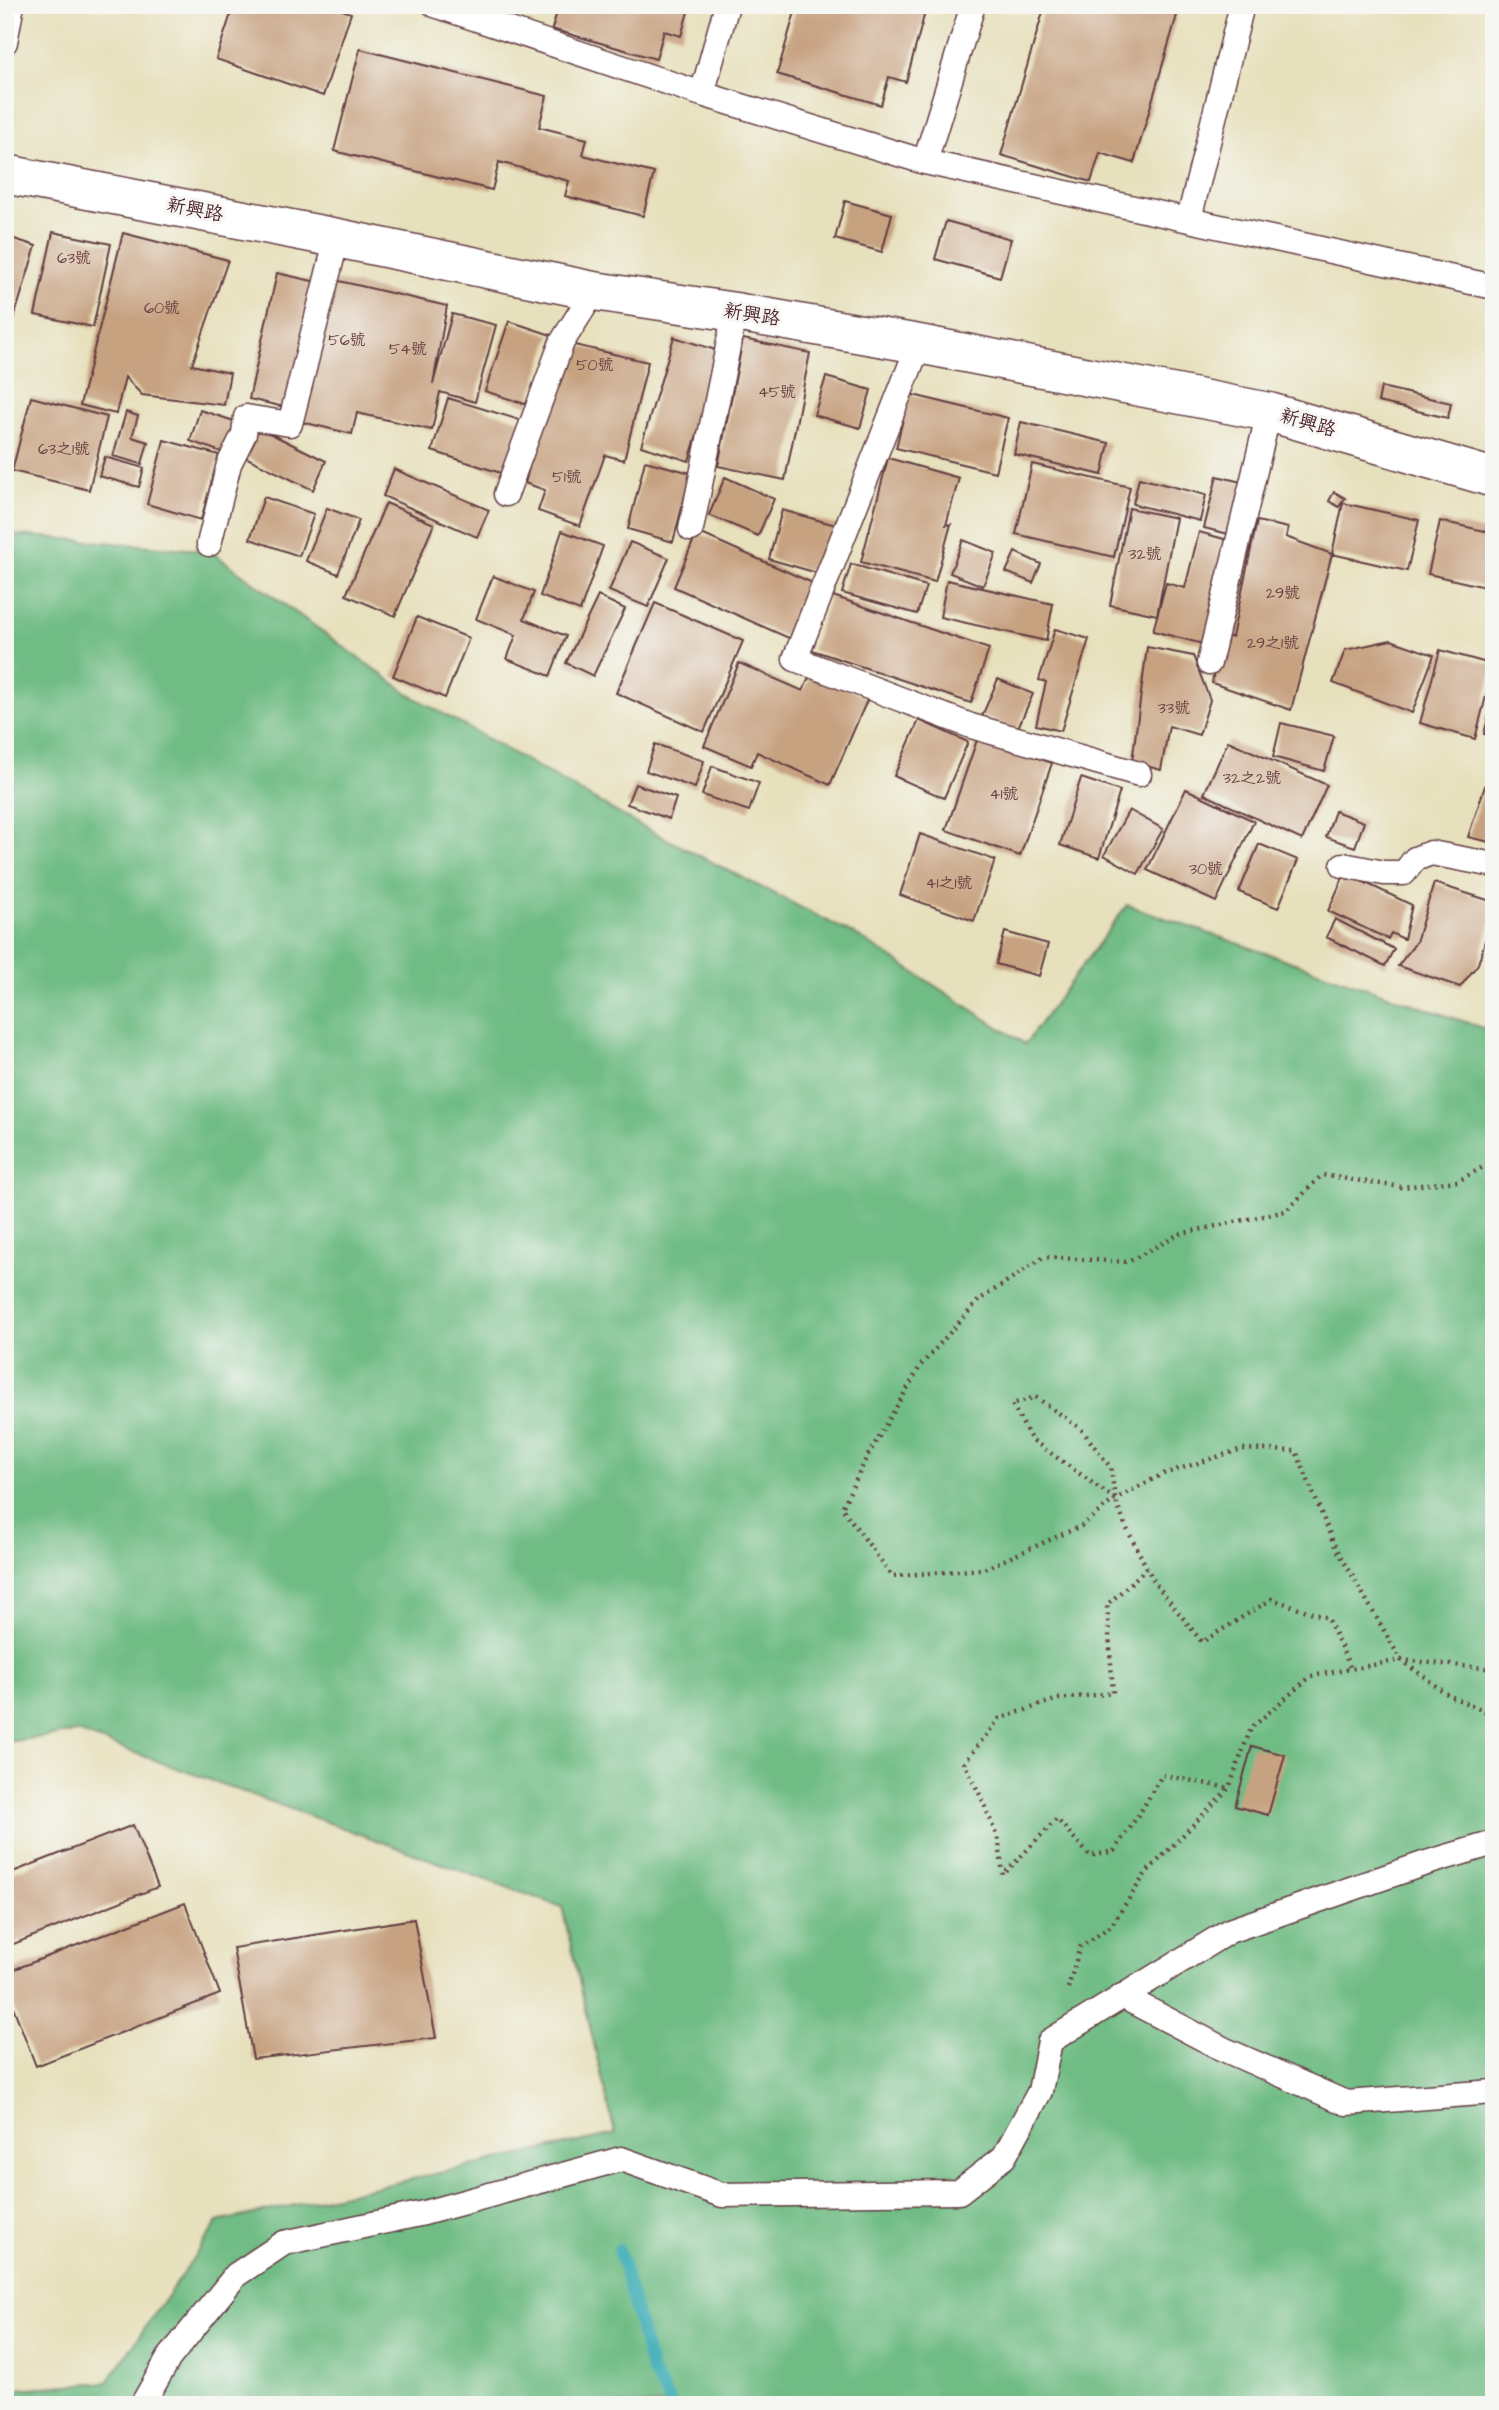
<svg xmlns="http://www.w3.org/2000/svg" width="1499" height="2410" font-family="'Architects Daughter','LXGW WenKai TC',sans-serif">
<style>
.forest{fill:#6fbc84;stroke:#5c6e58;stroke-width:2}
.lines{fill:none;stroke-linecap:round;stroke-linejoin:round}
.stream{stroke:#39aab5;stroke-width:12}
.building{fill:#c7a281}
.service-casing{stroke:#623c41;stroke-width:27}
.tertiary-casing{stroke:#623c41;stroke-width:41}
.path{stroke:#623c41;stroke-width:4.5;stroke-dasharray:2 5;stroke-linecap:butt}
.service{stroke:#fff;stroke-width:24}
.tertiary{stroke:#fff;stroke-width:38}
.labels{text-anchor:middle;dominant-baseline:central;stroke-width:6;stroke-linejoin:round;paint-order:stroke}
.number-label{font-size:16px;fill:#694040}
.street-label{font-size:19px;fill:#4a1f2b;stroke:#f6f6f2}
</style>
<rect width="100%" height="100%" fill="#f6f6f2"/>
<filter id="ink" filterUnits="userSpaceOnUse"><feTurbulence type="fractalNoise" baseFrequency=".0143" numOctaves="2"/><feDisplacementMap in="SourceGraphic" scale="14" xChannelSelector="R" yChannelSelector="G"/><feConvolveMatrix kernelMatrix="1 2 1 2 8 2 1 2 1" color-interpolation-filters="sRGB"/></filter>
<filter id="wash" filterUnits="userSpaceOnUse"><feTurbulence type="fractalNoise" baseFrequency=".00686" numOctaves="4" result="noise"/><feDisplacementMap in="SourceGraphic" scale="28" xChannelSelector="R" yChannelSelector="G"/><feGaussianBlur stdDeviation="1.57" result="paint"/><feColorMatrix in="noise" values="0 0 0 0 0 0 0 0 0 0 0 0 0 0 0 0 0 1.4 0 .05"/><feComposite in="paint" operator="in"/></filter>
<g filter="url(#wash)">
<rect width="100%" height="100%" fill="#e7e0bc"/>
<path class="forest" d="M5,534L210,551L412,696L641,826L861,938L1025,1044L1127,905L1494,1032V2405H5V2390L108,2382L218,2222L615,2134L562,1907L77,1732L5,1742Z"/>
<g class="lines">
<path class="stream" d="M619,2250L652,2372L672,2405"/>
</g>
<g id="blocks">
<path class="building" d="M234,5H328L351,13L323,96L216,59Z
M559,5H690L681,36L664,31L656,59L552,29Z
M797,5H927L906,82L889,77L881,105L777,74Z
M1045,5H1180L1134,163L1100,153L1091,182L1001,155Z
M360,49L547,96L539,127L587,139L583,155L654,173L643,216L565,196L569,181L499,162L492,190L334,151Z
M845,201L892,214L882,252L835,239Z
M946,221L1011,239L1000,277L935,259Z
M53,232L111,244L93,327L35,315Z
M123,233L228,260L192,365L230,373L224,405L142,395L125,377L116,414L80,405Z
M5,236L36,246L6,344H5Z
M277,273L317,282L289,408L249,399Z
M335,280L447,306L433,384L452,314L496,325L475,402L440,392L432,430L357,413L352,434L302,422Z
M509,321L551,335L528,405L485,391Z
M674,337L722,352L689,461L641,446Z
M743,339L810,353L785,480L718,466Z
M562,342L648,362L624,460L605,455L580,526L538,511L545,490L525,483Z
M826,377L871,390L860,428L814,415Z
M1381,387L1451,403L1448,418L1378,402Z
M909,394L1008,418L995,472L896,448Z
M31,397L107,417L89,490L12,471Z
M448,398L523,421L507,475L432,451Z
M200,410L237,422L227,454L190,441Z
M126,412L138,416L132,437L148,442L142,464L113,456Z
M1021,422L1109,443L1102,475L1014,454Z
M255,426L326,461L313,490L241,455Z
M164,440L219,455L201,520L147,504Z
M105,457L144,468L139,487L99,476Z
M888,458L959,478L946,525L951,524L935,582L861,562Z
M645,461L691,473L673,542L628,529Z
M1032,464L1130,487L1114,557L1016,534Z
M394,469L489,510L477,537L383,496Z
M1217,476L1253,485L1241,537L1204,528Z
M725,477L774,499L758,536L709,515Z
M1139,478L1206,495L1200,521L1133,504Z
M1334,492L1345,498L1339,507L1329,501Z
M264,497L314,514L299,556L250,539Z
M386,503L434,524L395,616L346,595Z
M1343,503L1419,520L1407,571L1332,554Z
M327,508L359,520L338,574L306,561Z
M1129,508L1176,518L1157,615L1110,605Z
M782,510L839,526L824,575L769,559Z
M1257,521L1288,528L1286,537L1332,554L1291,710L1212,683L1220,637H1232Z
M1440,521L1494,533V589L1428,574Z
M562,531L603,546L580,611L540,596Z
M697,532L815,584L791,639L674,587Z
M1199,532L1235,542L1207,645L1153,631L1166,583L1185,588Z
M963,540L996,553L983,586L950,573Z
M630,542L669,558L648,607L609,591Z
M1015,552L1041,564L1033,583L1006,572Z
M851,564L926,586L917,614L842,593Z
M493,576L534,592L524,619L566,636L550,676L507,659L516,635L476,619Z
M947,580L1053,604L1046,641L940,617Z
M830,595L989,649L971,703L812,650Z
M598,596L625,609L593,676L566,663Z
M655,603L743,641L704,732L616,693Z
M417,617L469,638L445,698L393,676Z
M1055,629L1089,639L1061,731L1036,725L1046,682L1039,680Z
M1391,640L1434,655L1412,713L1333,683L1345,650Z
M1147,647L1193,656L1210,700L1199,735L1169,726L1161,770L1132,762Z
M1440,650L1494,665L1475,739L1420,723Z
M739,663L803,691L811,673L868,698L830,785L757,752L751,766L704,746Z
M998,679L1033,694L1017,730L982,716Z
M1493,698H1494V736L1484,734Z
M919,720L968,742L944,798L894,776Z
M1281,723L1334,736L1324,771L1273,757Z
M978,737L1052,763L1020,856L946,830Z
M1228,741L1327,785L1302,840L1204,794Z
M655,744L704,761L695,788L646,771Z
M712,766L759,783L749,811L702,795Z
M1081,778L1120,791L1099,858L1060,845Z
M1486,783L1494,785V843L1468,837Z
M635,784L676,798L669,819L627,804Z
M1186,789L1254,821L1216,902L1147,870Z
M1129,810L1163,829L1138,874L1104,855Z
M1335,811L1364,822L1355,847L1326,837Z
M920,834L995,860L974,921L900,895Z
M1259,844L1298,860L1278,908L1239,892Z
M1345,873L1412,905L1404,939L1391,933L1388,939L1328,911Z
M1434,883L1494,902V912L1478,964L1460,987L1398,966L1416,942Z
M1335,919L1394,949L1385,966L1326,937Z
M1005,932L1048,944L1039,976L996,964Z
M1252,1746L1285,1755L1268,1815L1235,1806Z
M133,1825L158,1887L11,1945L5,1929V1875Z
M185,1903L220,1994L36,2066L5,1986V1973Z
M414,1919L436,2038L253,2059L233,1948Z"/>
</g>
</g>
<g filter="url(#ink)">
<use href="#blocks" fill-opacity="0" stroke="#623c41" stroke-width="2"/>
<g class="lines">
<defs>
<path id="service" d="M435,5L702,94L925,162L1494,287
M5,42L12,5
M702,94L727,5
M925,162L973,5
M1189,219L1242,5
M919,344L795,659L971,726L1139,774
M506,494L562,342L594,291
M691,529L735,312
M209,544L229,464L244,434L246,417L290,424L337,238
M1209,663L1269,412
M1343,865L1384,873H1404L1415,859L1431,853L1494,865
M1122,1996L1223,2049L1346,2103L1494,2092
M142,2405L169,2358L236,2275L284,2243L424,2213L621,2159L722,2195L959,2192L1004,2157L1040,2091L1050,2041L1229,1931L1423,1864L1494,1843"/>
<path id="tertiary" d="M5,174L337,238L594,291L735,312L919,344L1269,412L1494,478"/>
</defs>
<use href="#service" class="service-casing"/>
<use href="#tertiary" class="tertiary-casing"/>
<path class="path" d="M1494,1161L1458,1181L1401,1187L1322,1175L1286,1211L1179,1234L1128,1262L1044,1257L979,1300L921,1365L867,1457L842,1508L892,1576L984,1569L1081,1526L1115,1499L1163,1474L1242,1449L1296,1451L1334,1544L1401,1660L1450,1696L1494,1715
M1115,1499L1031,1439L1012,1404L1036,1397L1081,1429L1111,1468L1115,1499L1126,1527L1147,1568L1155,1583L1202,1642L1272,1599L1328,1618L1351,1669
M1147,1568L1107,1605L1113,1693L1058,1699L999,1719L964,1763L983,1801L999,1842L1003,1875L1057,1819L1090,1856L1114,1851L1143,1808L1162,1775L1229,1788
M1068,1988L1080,1947L1111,1926L1146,1873L1229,1788L1251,1728L1311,1676L1401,1660L1494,1669"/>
<use href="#service" class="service"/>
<use href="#tertiary" class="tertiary"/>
</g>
</g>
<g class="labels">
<g class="number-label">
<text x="74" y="258">63號</text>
<text x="162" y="308">60號</text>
<text x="347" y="340">56號</text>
<text x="408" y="349">54號</text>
<text x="595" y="365">50號</text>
<text x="777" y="392">45號</text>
<text x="64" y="449">63之1號</text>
<text x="567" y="477">51號</text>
<text x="1145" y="554">32號</text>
<text x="1283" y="593">29號</text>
<text x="1273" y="643">29之1號</text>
<text x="1174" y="708">33號</text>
<text x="1252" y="778">32之2號</text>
<text x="1004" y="794">41號</text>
<text x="1206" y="869">30號</text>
<text x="949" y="883">41之1號</text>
</g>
<g class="street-label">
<text transform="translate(195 210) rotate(11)">新興路</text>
<text transform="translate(752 315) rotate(9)">新興路</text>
<text transform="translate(1308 423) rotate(16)">新興路</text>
</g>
</g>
<rect width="1499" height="2410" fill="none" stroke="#f6f6f2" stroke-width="28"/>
</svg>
